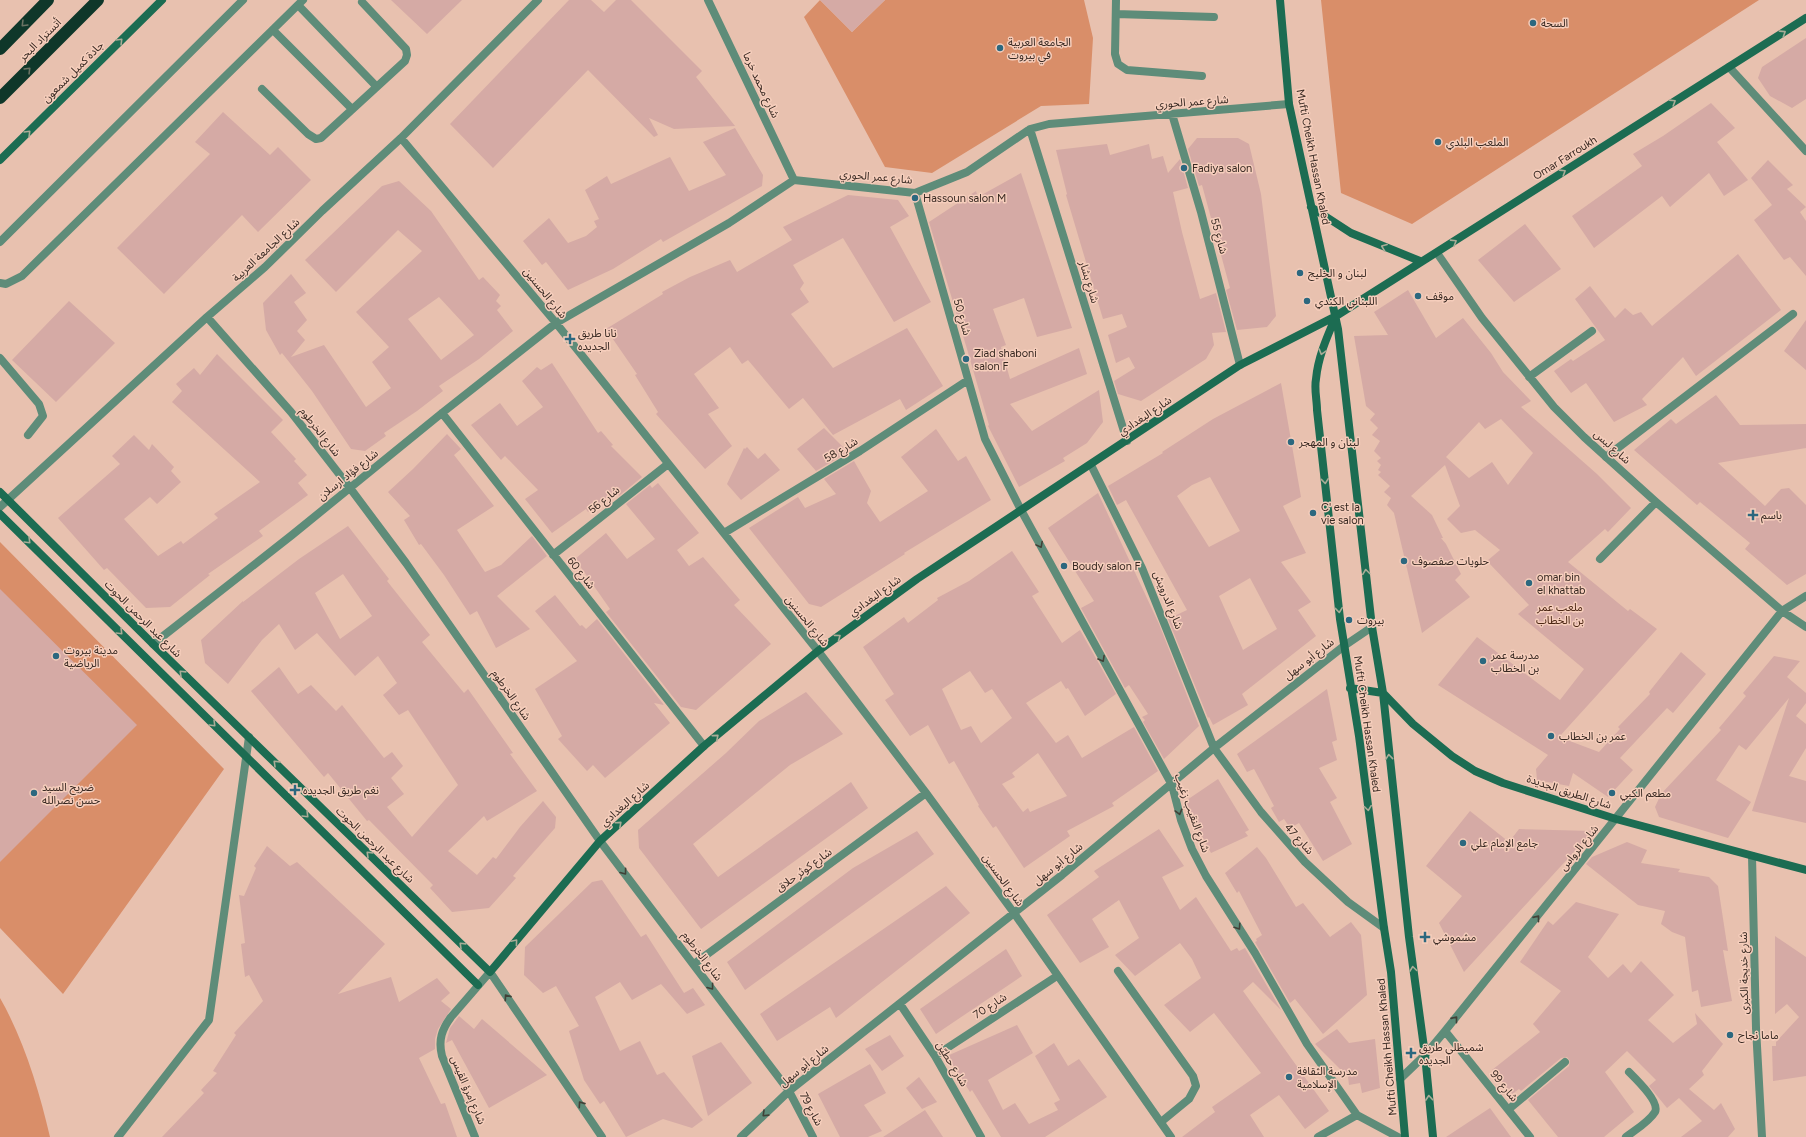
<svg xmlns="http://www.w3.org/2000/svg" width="1806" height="1137" font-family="Figtree,'Noto Sans Arabic',sans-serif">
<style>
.green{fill:#d98e69}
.building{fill:#d5aaa5;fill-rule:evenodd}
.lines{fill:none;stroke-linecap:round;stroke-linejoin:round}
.lane{stroke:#5e8c79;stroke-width:8}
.street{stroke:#5e8c79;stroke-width:8}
.secondary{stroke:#1c6c52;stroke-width:8}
.highway{stroke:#0f372a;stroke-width:12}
.oneway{stroke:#6b7364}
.oneway2{stroke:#aaac97}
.oneway3{stroke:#414137}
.poi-dot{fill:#2c687f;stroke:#f6cebc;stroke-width:1.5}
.labels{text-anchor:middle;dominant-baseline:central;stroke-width:3;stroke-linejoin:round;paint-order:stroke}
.poi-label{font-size:11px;fill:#372821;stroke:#f6cebc;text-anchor:start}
.street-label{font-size:11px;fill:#372821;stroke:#f6cebc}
.park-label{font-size:11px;fill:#4a2512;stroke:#f6cebc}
</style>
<rect width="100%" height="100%" fill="#e8c1af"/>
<path class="green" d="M820,0L852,32L885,0H1084L1093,38L1089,104L1041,106L932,173L885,167L804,17Z
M1321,0H1759L1412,224L1341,193Z
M0,542L224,769L63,994L0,928Z
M0,998C24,1040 39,1090 50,1137H0Z"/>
<path class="building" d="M391,0H462L427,34Z
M569,0H591L604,12L616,0H631L702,71L696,77L735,126L674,129L649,118L658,135L654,137L588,70L493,168L450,124Z
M820,0H885L852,32Z
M1806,38V99L1792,108L1770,96L1758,78L1762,67Z
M1711,103L1735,128L1717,142L1748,180L1724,196L1709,173L1670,207L1662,196L1594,248L1572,216L1642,166L1633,154L1663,136Z
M223,112L270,155L278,147L311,180L258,232L242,215L164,294L117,248L210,154L195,142Z
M735,128L763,175L762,186L663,242L661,239L613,269L568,290L546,262L542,265L523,241L549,218L568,243L586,236L597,227L594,221L599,219L585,190L607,176L611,184L670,157L689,191L726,175L703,142Z
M1197,138H1238L1249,144L1261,194L1276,316L1267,327L1237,330L1226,290L1230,288L1202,185L1199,186L1188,149Z
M1107,144L1110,155L1149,144L1152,159L1163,156L1168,173L1180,159L1188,188L1173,192L1182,232L1200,299L1216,293L1226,332L1212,333L1214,345L1206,359L1141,401L1118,394L1114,381L1135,368L1129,357L1116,363L1108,335L1127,327L1122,314L1103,319L1066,195L1067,194L1056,150Z
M1768,160L1793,185L1787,189L1806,207L1800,212L1806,221V276L1790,257L1784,260L1754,220L1772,205L1751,178Z
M1021,173L1072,328L1037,337L1024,298L993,309L1006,345L1001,347L1010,379L1079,348L1087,374L1010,404L1032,431L1099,390L1103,422L1087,443L1063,458L1065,461L1019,487L988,426L989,425L967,349L929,222L976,191L978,197Z
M399,181L431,211L479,280L483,277L500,295L496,301L501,306L497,310L513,331L479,359L439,386L443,391L417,411L384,433L386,436L365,451L351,449L312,391L282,353L280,355L266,330L263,303L291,274L306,293L294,302L307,320L297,331L305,340L291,357L324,345L366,407L391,388L372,362L389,347L356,312L422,251L398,230L336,292L305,260L382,186ZM439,297L474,335L441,360L408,319Z
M848,195L898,200L909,216L890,227L931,302L894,322L843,238L793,265L804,283L800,289L809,302L791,314L833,368L907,328L943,386L906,410L900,399L833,435L803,398L789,409L748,360L742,364L730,347L694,374L719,408L708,414L732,446L705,469L656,414L658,412L635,375L637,374L606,329L663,294L662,292L690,277L730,260L737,272L792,240L783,227Z
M1525,224L1561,269L1514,302L1478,260Z
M1738,254L1781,310L1696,376L1683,357L1642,399L1647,405L1614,422L1586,383L1571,393L1554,371L1571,359L1573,361L1605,340L1575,299L1590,286L1615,318L1625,308L1633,315L1641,312L1652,326Z
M1408,290L1436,338L1463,318L1491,353L1503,372L1531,401L1521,407L1597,474L1631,508L1608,532L1605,529L1568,562L1628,611L1630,609L1657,629L1559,737L1599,752L1620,729L1618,727L1650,694L1649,692L1681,652L1706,674L1673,713L1667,708L1620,758L1633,770L1608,797L1573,773L1569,786L1537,780L1536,769L1548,755L1438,685L1477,637L1560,700L1584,669L1518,614L1529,605L1487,561L1500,550L1475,530L1461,533L1447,519L1460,506L1445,465L1411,496L1432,515L1443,538H1441L1446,544L1461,574L1455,580L1470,597L1422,633L1394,513L1387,505L1391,498L1384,492L1390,486L1378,475L1381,472L1378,470L1381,465L1377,461L1381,458L1374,451L1380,441L1372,435L1378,428L1370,420L1375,414L1366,406L1354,336L1388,335L1374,312ZM1501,419L1533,453L1508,485L1492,462L1469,478L1446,457L1479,422L1485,429Z
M69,301L115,343L56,402L12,360Z
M1806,320V370L1784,351Z
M217,354L283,420L271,432L296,459L294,461L307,475L298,483L308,495L259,531L263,536L208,574L210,575L170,607L146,608L107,568L104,570L58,518L120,464L112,456L134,435L149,450L152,444L174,467L171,471L181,482L157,504L150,497L124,519L158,556L181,541L183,544L218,518L214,514L260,482L172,402L182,391L176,384L194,368L200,375Z
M552,363L598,433L601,431L613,445L611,446L642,477L619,496L616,491L588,512L586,509L552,533L525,499L538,490L505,456L501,460L471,425L500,403L517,426L543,407L522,381L537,367L541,370Z
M1281,383L1301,497L1283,506L1306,553L1281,562L1311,602L1298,610L1316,636L1242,694L1248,705L1213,725L1209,717L1208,718L1168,619L1187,610L1126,500L1117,505L1108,486L1163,453L1162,452L1213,419ZM1210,477L1240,531L1209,547L1177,496L1192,485ZM1250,578L1277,629L1243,650L1219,596Z
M1716,395L1740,425L1806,424V448L1718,463L1765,506L1781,489L1789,488L1806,505V574L1787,585L1745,549L1750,543L1700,502L1697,505L1634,450L1671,419L1676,424Z
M824,428L848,452L816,471L797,449Z
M936,429L958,461L966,456L991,500L904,553L905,554L821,607L809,604L749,528L798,497L805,508L836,494L824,479L854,461L871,491L867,503L880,522L928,491L901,457Z
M447,434L461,449L454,455L494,506L457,530L485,572L501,565L532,536L547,556L497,596L530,629L496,648L477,611L470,615L444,575L421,544L419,545L404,520L410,516L388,492L413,469Z
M747,447L758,459L765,453L780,470L741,500L727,484L744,448L745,449Z
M658,483L699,533L677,550L689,566L703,557L740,600L734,605L771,644L696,710L681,707L606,612L610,609L575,559L606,533L627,559L655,539L626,504L650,485L652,488Z
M1098,493L1159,624L1199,726L1164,759L1143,722L1145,720L1142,717L1148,714L1129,685L1125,688L1081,608L1094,601L1048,528Z
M348,526L389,579L387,581L430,635L422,642L464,693L468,689L513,753L510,754L537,791L487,821L484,816L448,851L477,875L493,857L496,859L520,827L543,801L556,817L555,828L513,876L516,878L489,908L452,912L430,888L433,885L369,820L367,821L328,773L324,777L251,691L279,667L298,694L311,685L336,711L342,705L384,758L392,752L403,766L391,778L404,794L387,807L412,837L458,785L408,710L399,715L383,695L397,683L378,656L355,676L317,633L295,650L279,624L262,640L228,684L205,663L201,640L243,601V602L299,559ZM343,574L372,616L340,639L315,593Z
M1012,551L1039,592L1032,596L1062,643L1080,630L1116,694L1085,716L1068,688L1066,689L1061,681L1026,703L1056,743L1068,735L1082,758L1134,727L1158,771L1112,803L1114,806L1067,831L1070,836L1024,868L996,826L993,828L978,806L979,805L954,761L949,764L928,725L910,736L885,700L894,694L863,647L904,617L908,623L938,600L937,598L969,581ZM970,671L985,693L992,689L1012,718L981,743L971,726L961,730L942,689ZM1038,753L1067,796L1030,812L1028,808L1023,812L1002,784L1015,777L1012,773Z
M0,589L137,725L0,862Z
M555,595L580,626L582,625L586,629L597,619L664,705L654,703L670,723L605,778L593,765L587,771L558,739L562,736L535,689L577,661L535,611Z
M1774,656L1800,661L1787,677L1806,693V703L1796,716L1806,724V748L1789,776L1806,781V823L1752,811L1789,698L1746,750L1739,745L1716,780L1751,802L1728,838L1659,817L1655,807L1661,794L1721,730L1719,728L1746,696L1743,693Z
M1327,689L1337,740L1332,742L1337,760L1319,768L1337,798L1330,802L1352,844L1323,861L1299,823L1290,828L1284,819L1279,822L1271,808L1274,806L1254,769L1247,772L1237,754Z
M806,692L843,734L790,765L693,844L718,877L851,782L868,808L701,929L639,848L638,830L726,753L759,721Z
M1218,779L1249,830L1245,832L1248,836L1211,853L1184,802Z
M1470,811L1509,842L1519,829L1593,831L1464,972L1439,923L1462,896L1426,866Z
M1159,829L1184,866L1162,877L1180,910L1196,897L1231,951L1237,948L1239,951L1245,948L1281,1010L1253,982L1243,991L1329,1111L1305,1129L1279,1095L1250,1115L1264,1137H1182L1215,1112L1212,1107L1261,1073L1214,1013L1190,1032L1164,1005L1201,978L1192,959L1180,943L1135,976L1115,955L1139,938L1119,900L1092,919L1109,947L1080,963L1047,915L1099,877L1094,871Z
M917,831L934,854L745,990L727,962L853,868Z
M1627,842L1647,850L1641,863L1680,869L1678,872L1709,877L1718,886L1728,951L1723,950L1732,1001L1701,1007L1698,990L1692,992L1685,937L1672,932L1661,924L1665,911L1638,905L1586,864L1592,857Z
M267,846L290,866L297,862L385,944L338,994L391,977L399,1002L437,978L450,993L441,1001L451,1009L438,1029L435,1039V1049L419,1058L441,1104L445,1103L457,1137H162L204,1093L201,1090L217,1073L213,1071L236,1035L234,1033L263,1001L249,975L245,977L241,944L245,943L239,895L244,896L256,868L254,866Z
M1257,847L1266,858L1296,907L1303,903L1330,937L1351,922L1361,935L1367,995L1323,1034L1295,999L1290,1003L1255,942L1257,941L1256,939L1262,935L1239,891L1237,893L1225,873Z
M602,880L641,937L646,934L684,993L693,988L705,1005L687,1014L661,984L632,1000L620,982L595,997L620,1051L640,1041L657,1075L664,1072L703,1120L692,1128L663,1119L626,1137L604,1101L600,1104L584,1080L569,1031L579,1026L556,986L543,993L524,975L525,947L592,882Z
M946,886L970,913L836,1018L830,1007L777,1041L760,1014Z
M1576,902L1619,914L1588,957L1608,978L1623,964L1631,973L1641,961L1674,995L1648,1020L1673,1043L1697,1024L1695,1013L1723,1044L1702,1071L1704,1075L1689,1089L1714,1110L1721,1103L1735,1129L1728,1137H1681L1702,1121L1679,1098L1667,1108L1649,1086L1656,1080L1627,1051L1605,1072L1634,1112L1604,1137H1558L1528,1100L1569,1066L1570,1061L1567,1057L1561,1058L1521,1091L1519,1089L1512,1094L1492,1070L1540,1032L1533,1024L1561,991L1520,962L1548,921L1553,925Z
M1775,936L1806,957V1076L1773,1081L1772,1046H1776V1042L1799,1017L1787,1004L1775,1014Z
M1006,949L1022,976L936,1034L920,1009Z
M459,1016L474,1029L482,1019L547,1075L489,1108L452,1040L446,1043L450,1028Z
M1017,1025L1033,1053L988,1080L1003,1110L1015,1103L1029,1124L1058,1110L1054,1103L1060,1100L1035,1056L1054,1043L1068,1066L1079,1059L1107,1097L1045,1137H1001L972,1090L970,1092L947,1056Z
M1337,1029L1349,1043L1375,1039L1380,1088L1362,1093L1360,1083L1349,1085L1348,1077L1315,1044Z
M890,1035L904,1056L882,1071L865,1049Z
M721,1042L752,1083L708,1116L692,1056Z
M870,1064L886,1093L864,1105L882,1131L868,1137H840L818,1094Z
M919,1077L937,1102L922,1109L906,1088Z
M1490,1108L1511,1137H1446Z
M925,1110L943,1137H883Z"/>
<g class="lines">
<path class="lane" d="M1116,0L1115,54L1118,64L1127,70L1202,76
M298,5L376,86
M1116,14L1214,17
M273,30L352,109
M262,89L308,134L316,139L321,138L405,61L407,55L406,49L362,2
M0,242L243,0
M0,283L6,284L22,276L303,0
M0,358L39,404L43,416L28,435
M1606,457L1793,314
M1118,971L1193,1076L1196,1086L1189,1099L1161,1122"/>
<path class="street" d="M708,0L794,180
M1729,67L1806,151
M1172,114L1201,212L1240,365
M1030,129L1127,441
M401,138L556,323L818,651L926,793L1014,913L1171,1137
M915,193L985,439L1021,510L1172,785L1181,820L1192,849L1206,876L1255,953L1307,1044L1357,1115L1398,1137
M1437,253L1482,318L1554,407L1584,437L1656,502L1782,611L1806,627
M207,317L291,412L350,488L406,563L600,841L789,1091L813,1137
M1529,377L1592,331
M442,413L704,746
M1091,465L1142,568L1214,748L1261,812L1305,862L1348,902L1384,928
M0,507L207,317L265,267L322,211L401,138L538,0
M724,533L860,451L968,380
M553,555L668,464
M1600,559L1656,502
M153,644L292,535L442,413L556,323L729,223L794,180L915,193L967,172L1030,129L1049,124L1289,104
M1752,856L1756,1028L1762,1137
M694,964L926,793
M900,1004L935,1056L981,1137
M1445,1031L1530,1137
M935,1056L1057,976
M1400,1079L1425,1055L1445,1031L1782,611L1806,596
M1509,1109L1565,1062
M118,1137L209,1020L249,737
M475,1137L442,1056C438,1040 442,1029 451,1017L490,972L602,1137
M741,1137L789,1091L1062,875L1214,748L1344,646L1372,627
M1318,1137L1357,1115
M1626,1137C1635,1130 1649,1122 1655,1112C1660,1102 1636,1079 1629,1072"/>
<path class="secondary" d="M1280,0L1289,104L1338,329L1372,627L1383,693L1409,937L1425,1055L1433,1137
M0,160L162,0
M1311,207L1351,233L1420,261
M1336,316C1327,337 1318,357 1316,379C1314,389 1317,400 1317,410L1340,619L1359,736L1384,928L1391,972L1405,1137
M0,492L153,644L490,972L600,841L704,746L818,651L917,579L1240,365L1336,316L1806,18
M0,514L478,985
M1350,688L1383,693L1413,724L1452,756L1475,771L1503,783L1616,819L1806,870"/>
<path class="highway" d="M0,49L48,0
M0,98L98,0"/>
</g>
<defs><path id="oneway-chevron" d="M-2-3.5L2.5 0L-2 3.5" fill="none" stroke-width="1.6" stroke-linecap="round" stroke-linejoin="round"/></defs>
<g class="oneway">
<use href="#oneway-chevron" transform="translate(24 24) rotate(135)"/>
<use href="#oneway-chevron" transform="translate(28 70) rotate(-45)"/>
</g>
<g class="oneway2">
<use href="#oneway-chevron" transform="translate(1783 33) rotate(-33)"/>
<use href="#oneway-chevron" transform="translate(120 41) rotate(-45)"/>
<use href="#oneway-chevron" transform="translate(1673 102) rotate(-32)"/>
<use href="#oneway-chevron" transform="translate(28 133) rotate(-45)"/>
<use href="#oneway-chevron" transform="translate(1563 172) rotate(-32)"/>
<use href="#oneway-chevron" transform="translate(1454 242) rotate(-32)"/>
<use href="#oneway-chevron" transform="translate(1384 247) rotate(-159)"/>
<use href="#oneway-chevron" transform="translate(1322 352) rotate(106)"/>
<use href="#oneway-chevron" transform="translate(1325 481) rotate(84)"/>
<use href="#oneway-chevron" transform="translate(28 541) rotate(45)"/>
<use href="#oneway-chevron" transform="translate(1366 572) rotate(-97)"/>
<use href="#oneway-chevron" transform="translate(1339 610) rotate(84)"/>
<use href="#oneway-chevron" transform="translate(120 632) rotate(45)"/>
<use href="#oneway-chevron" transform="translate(838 637) rotate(-36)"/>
<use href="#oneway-chevron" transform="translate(182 673) rotate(-136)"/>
<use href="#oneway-chevron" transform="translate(213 724) rotate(45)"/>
<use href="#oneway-chevron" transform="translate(716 737) rotate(-40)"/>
<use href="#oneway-chevron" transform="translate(1389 757) rotate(-96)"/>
<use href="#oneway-chevron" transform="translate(276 763) rotate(-136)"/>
<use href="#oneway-chevron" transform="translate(1368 808) rotate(82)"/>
<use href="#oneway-chevron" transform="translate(306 815) rotate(45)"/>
<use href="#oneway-chevron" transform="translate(619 824) rotate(-42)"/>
<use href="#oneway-chevron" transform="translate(369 854) rotate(-136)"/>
<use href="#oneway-chevron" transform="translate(515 942) rotate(-50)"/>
<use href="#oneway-chevron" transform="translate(462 945) rotate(-136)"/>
<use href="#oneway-chevron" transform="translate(1413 969) rotate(-98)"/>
<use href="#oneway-chevron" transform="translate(1429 1098) rotate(-95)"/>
</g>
<g class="oneway3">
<use href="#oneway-chevron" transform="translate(1040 545) rotate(62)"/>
<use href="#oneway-chevron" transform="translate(1102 659) rotate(61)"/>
<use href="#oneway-chevron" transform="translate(1179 812) rotate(75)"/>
<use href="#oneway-chevron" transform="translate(624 872) rotate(53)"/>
<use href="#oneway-chevron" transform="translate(1537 918) rotate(-51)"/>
<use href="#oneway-chevron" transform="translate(1238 927) rotate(56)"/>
<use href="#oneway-chevron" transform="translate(711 987) rotate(53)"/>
<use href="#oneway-chevron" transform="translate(507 997) rotate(-125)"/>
<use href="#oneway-chevron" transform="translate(1455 1019) rotate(-51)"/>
<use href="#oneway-chevron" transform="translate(581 1104) rotate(-125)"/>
<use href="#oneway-chevron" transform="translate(765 1114) rotate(136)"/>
</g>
<g class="poi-dot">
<circle cx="1533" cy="23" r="4"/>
<circle cx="1000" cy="48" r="4"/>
<circle cx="1438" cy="142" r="4"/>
<circle cx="1184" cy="168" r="4"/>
<circle cx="915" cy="198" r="4"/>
<circle cx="1300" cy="273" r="4"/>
<circle cx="1418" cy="296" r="4"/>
<circle cx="1307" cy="301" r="4"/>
<path d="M568 333h4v4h4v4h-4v4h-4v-4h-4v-4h4z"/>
<circle cx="966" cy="359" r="4"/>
<circle cx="1291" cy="442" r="4"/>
<circle cx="1313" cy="513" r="4"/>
<path d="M1751 509h4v4h4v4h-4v4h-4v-4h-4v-4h4z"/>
<circle cx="1404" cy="561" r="4"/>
<circle cx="1064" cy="566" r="4"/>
<circle cx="1529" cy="583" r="4"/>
<circle cx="1349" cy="620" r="4"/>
<circle cx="56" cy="656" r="4"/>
<circle cx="1483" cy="661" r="4"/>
<circle cx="1551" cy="736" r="4"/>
<path d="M293 784h4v4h4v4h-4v4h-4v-4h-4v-4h4z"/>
<circle cx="34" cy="793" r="4"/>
<circle cx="1612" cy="793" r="4"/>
<circle cx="1463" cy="843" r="4"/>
<path d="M1423 931h4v4h4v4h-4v4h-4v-4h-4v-4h4z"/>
<circle cx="1730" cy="1035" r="4"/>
<path d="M1409 1047h4v4h4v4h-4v4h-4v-4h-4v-4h4z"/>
<circle cx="1289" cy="1077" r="4"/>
</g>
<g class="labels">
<g class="poi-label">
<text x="1541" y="23">السحة</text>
<text x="1008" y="42">الجامعة العربية<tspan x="1008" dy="13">في بيروت</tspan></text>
<text x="1446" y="142">الملعب البلدي</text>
<text x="1192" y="168">Fadiya salon</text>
<text x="923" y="198">Hassoun salon M</text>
<text x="1308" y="273">لبنان و الخليج</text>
<text x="1426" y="296">موقف</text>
<text x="1315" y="301">اللبناني الكندي</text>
<text x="578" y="333">نانا طريق<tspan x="578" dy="13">الجديده</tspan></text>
<text x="974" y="353">Ziad shaboni<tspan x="974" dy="13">salon F</tspan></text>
<text x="1299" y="442">لبنان و المهجر</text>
<text x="1321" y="507">C' est la<tspan x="1321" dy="13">vie salon</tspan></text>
<text x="1761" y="515">باسم</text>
<text x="1412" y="561">حلويات صفصوف</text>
<text x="1072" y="566">Boudy salon F</text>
<text x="1537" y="577">omar bin<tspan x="1537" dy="13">el khattab</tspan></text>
<text x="1357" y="620">بيروت</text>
<text x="64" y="650">مدينة بيروت<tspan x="64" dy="13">الرياضية</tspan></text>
<text x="1491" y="655">مدرسة عمر<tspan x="1491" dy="13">بن الخطاب</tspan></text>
<text x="1559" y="736">عمر بن الخطاب</text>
<text x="42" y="787">ضريح السيد<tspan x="42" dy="13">حسن نصرالله</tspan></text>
<text x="303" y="790">نغم طريق الجديده</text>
<text x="1620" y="793">مطعم الكبي</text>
<text x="1471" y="843">جامع الإمام علي</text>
<text x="1433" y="937">مشموشي</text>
<text x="1738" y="1035">ماما نجاح</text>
<text x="1419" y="1047">شميطلي طريق<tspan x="1419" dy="13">الجديده</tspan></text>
<text x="1297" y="1071">مدرسة الثقافة<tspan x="1297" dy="13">الإسلامية</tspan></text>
</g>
<g class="street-label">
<text transform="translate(40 40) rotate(-45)">أتستراد البحر</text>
<text transform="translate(73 72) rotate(-45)">جادة كميل شمعون</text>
<text transform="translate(761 85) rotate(65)">شارع محمد خرما</text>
<text transform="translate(1192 102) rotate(-4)">شارع عمر الحوري</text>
<text transform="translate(1313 157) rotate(79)">Mufti Cheikh Hassan Khaled</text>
<text transform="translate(1565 158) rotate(-32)">Omar Farroukh</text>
<text transform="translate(876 177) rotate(5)">شارع عمر الحوري</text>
<text transform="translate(1219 236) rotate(75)">شارع 55</text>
<text transform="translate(266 250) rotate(-43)">شارع الجامعة العربية</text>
<text transform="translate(1089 282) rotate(73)">شارع بشار</text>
<text transform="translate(545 293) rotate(51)">شارع الحسنين</text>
<text transform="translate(962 317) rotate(74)">شارع 50</text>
<text transform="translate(1145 416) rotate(-34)">شارع البغدادي</text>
<text transform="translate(320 432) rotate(52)">شارع الخرطوم</text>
<text transform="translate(1612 447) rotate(42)">شارع لبس</text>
<text transform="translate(841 450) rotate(-31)">شارع 58</text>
<text transform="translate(348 475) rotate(-39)">شارع فؤاد ارسلان</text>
<text transform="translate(604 500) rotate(-39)">شارع 56</text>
<text transform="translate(581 573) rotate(52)">شارع 60</text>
<text transform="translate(875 596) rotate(-36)">شارع البغدادي</text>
<text transform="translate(1168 600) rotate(68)">شارع الدرويش</text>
<text transform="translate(143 619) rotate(45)">شارع عبد الرحمن الحوت</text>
<text transform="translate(807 621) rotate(51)">شارع الحسنين</text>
<text transform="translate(1309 659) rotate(-38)">شارع أبو سهل</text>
<text transform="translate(511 695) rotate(55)">شارع الخرطوم</text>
<text transform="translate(1367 724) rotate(82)">Mufti Cheikh Hassan Khaled</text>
<text transform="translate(1569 792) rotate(18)">شارع الطريق الجديدة</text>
<text transform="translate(625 804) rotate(-42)">شارع البغدادي</text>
<text transform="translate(1192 813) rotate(70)">شارع النقيب زغيب</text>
<text transform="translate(1299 839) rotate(48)">شارع 47</text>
<text transform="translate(375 845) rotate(44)">شارع عبد الرحمن الحوت</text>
<text transform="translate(1579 848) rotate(-51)">شارع الرواس</text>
<text transform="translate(1058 864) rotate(-39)">شارع أبو سهل</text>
<text transform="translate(804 870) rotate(-36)">شارع كوثر حلاق</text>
<text transform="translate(1003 880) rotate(54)">شارع الحسنين</text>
<text transform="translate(702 956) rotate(53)">شارع الخرطوم</text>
<text transform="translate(1744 973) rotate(-91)">شارع خديجة الكبرى</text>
<text transform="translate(990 1006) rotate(-33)">شارع 70</text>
<text transform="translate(1387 1047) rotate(-95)">Mufti Cheikh Hassan Khaled</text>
<text transform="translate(952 1064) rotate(59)">شارع حطيّن</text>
<text transform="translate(804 1066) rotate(-39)">شارع أبو سهل</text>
<text transform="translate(1504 1086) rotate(51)">شارع 99</text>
<text transform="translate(468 1090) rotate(67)">شارع إمرؤ القيس</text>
<text transform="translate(811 1109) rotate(62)">شارع 79</text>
</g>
<g class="park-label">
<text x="1560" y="607">ملعب عمر<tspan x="1560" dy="13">بن الخطاب</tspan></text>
</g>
</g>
</svg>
